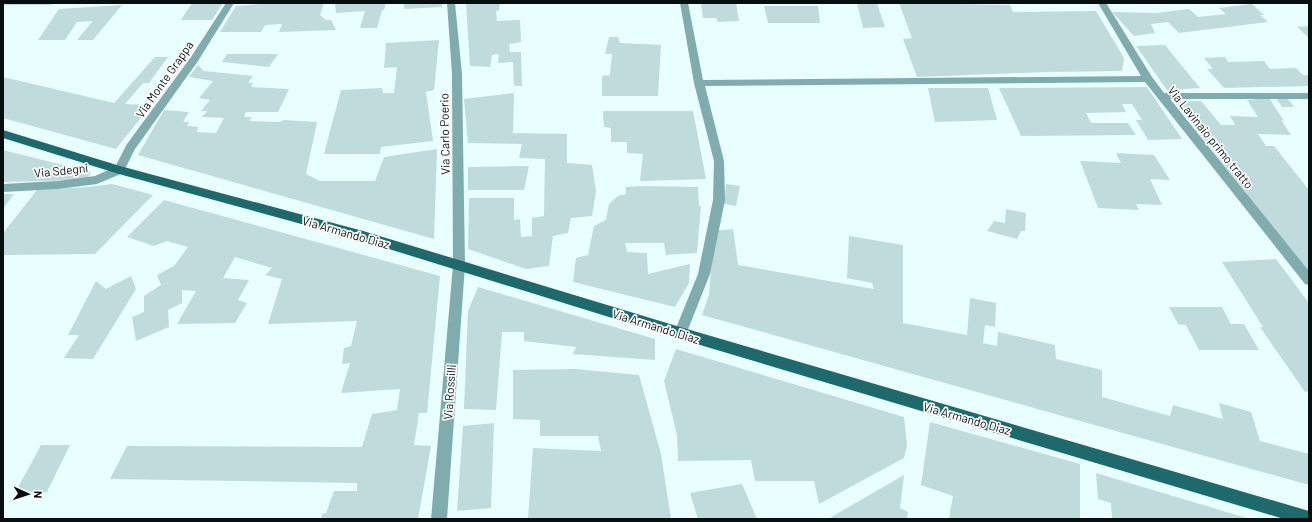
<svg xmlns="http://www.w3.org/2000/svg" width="1312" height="522" font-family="Barlow,sans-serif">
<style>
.building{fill:#bfdbdb}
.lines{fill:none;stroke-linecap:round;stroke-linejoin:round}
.minor{fill:#81acae;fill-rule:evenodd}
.major{fill:#1e696b;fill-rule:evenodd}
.labels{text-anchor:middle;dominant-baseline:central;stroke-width:3.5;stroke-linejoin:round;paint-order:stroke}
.street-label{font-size:12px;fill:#060f0f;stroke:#fff}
</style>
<rect width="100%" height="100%" fill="#e8feff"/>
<path class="building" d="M3,3H52L51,5H3Z
M192,3H223L212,20H181Z
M275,3H324L320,15L326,20H331L336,30L279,32L282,24L265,25L261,32H220L236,6Z
M335,3H386L384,10H382L377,28H360L365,11L336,13Z
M404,3H442V7L404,9Z
M466,3H500L499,10L496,11L497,21L520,20L521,42L509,44L510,52H521L522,86H514L513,62L498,63L499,54L492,55L490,67L470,66Z
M701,3H736L739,21L718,22L716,18H703Z
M857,3H877L885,27L863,28Z
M899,3L1010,5L1013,12L1096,11L1124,58L1122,71L1046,72L917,77L903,39L912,38Z
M1252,4L1264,15H1260L1268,22L1179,33L1168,22L1151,24L1155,33L1134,36L1112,12L1156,13L1189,9L1198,17L1226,14L1219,8Z
M122,5L93,40H77L93,21L77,22L65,40H38L59,9Z
M764,6H818L820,23H768Z
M1309,26V38L1297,27Z
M609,37H618L620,43L661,45L658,96H602V76L610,75L612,54H605Z
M439,40L434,90L426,92L433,141L381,147L380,154H324L341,90L382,88L383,93H394L397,67L384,68L386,43Z
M1165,45L1200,88L1167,90L1136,46Z
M227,54H278L269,67L222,62Z
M155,57H168L149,83H143L125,104L151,105L116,149L3,118V77L114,103Z
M1225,57L1228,62L1264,61L1270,69L1296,68L1303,75H1309V86L1224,88L1207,69H1213L1204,58Z
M198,65L204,71L253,76L248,83H253L251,87L289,89L278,112H246L244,117H252L249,121L279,122L284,120L317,122L306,174L320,181H375L384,157L437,149L434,239L138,155L164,110L189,112L183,122H189L187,126L198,127L197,132L216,133L224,118L202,117L207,111H201L210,100L199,98L213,81L189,77Z
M1147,87L1182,139L1148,140L1136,120H1142L1132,104H1122L1126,112L1086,113L1091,123H1128L1136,135L1021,136L999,88Z
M928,88H988L997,120L935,122Z
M514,93L513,133L567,134V163L592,165L596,191L592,216L571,218L568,233L553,236L549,266L526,269L468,249L469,198H514V220L520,219L521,237L532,236V218L544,216L545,159L519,158L522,144L468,143L464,99Z
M1269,98L1284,121L1281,120L1291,135L1258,134L1266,146H1274L1309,190V271L1267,220L1174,101H1201L1221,125H1235L1230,116L1258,117L1247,100Z
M1276,98H1287L1294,107H1282Z
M603,111H693L706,179L640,181L643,154L627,153V142H611V128L604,127Z
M3,150L91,172L87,180L3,182Z
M1116,153L1154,155L1170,180L1150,179L1162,205L1136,204L1139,210L1098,208L1080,161L1121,163Z
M529,166L524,190H468V167Z
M112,184L153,195L95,254L3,255V233L37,190L88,187Z
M726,184L740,186L736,206L724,204Z
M646,186L698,187L699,206H701L697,253L666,255L664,243H625L627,252L647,253L648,274L690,264L689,283L675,307L573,282L576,258L588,255L594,226L606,220L609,204L618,196L626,194V187Z
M3,194H14L3,209Z
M164,200L440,276L427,413H419L414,445L431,446L418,519H321L322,514L326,513L334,491H357V483L110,479L127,446L362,447L372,414L397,410L400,389L341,393L350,363L342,364L344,348L351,346L357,321L268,324L282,279L265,275L272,268L235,257L223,278L249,280L238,300L247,303L235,323L177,324L196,291L182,290V303L168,310L169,327L136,341L132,317L144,312V296L161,285L157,275L174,266L188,247L167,241L154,246L127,237Z
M1006,209L1026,213L1025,231H1021L1017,239L987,231L994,221L1005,223Z
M733,229L738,265L874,289L872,283L847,278L849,236L903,245V323L967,335L970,298L996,303L995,327L985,325L983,343L997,346L998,332L1055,345L1056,359L1102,370V397L1170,416L1173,405L1223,419L1219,403L1251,412L1260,441L1309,454V485L702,315L709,295L714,231Z
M1276,259L1309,303V391L1305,392L1260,327H1263L1222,262Z
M131,276L136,289L93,359L64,358L79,335H68L96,281L106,289Z
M478,287L655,339V360L573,354L576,347L524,341V332H502L496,410L464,409L468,311Z
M1169,307H1222L1231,324H1244L1259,350H1199L1186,325L1178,324Z
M676,349L904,417L907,445L904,458L819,504L814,481H755L751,460L678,461L677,435L664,381Z
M576,369L639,375L661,454L671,519H528L533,448L601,451L598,436H540V420L513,419V370Z
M930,422L1080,464V519H949L953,496L921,485Z
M494,423L491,508L457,511L463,426Z
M41,445H70L47,492L15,493Z
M1096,473L1250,519H1112L1111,503L1098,499Z
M904,475L900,508L908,512L907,519H828Z
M742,484L757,519H698L690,493Z"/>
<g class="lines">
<path class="minor" d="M226,3H234L198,61L135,149L123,173L97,184L58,189L3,192V184L58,181L95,176L115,167L127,144L191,57Z
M447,3H455L462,74L465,265L447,519H431L453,265L452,74Z
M680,3H688L703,80L1141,76L1098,3H1106L1152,77L1164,93H1309V99H1170L1309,271V285L1305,284L1145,82L705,86L724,161L725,200L710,274L685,337L680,339L675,337L674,333L698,274L713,200L714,161L694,83Z"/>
<path class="major" d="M3,130L120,166L363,231L680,327L1309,511V519H1284L680,339L363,241L119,174L3,138Z"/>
</g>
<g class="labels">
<g class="street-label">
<text transform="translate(164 79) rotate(-55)">Via Monte Grappa</text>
<text transform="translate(444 134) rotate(-91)">Via Carlo Poerio</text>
<text transform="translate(1211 137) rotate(51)">Via Lavinaio primo tratto</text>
<text transform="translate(61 170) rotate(-6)">Via Sdegni</text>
<text transform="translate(346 232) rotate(16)">Via Armando Diaz</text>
<text transform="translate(656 326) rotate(17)">Via Armando Diaz</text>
<text transform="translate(449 392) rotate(-86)">Via Rossilli</text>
<text transform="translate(967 418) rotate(16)">Via Armando Diaz</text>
</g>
</g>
<rect width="1312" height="522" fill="none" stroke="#060f0f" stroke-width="8"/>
<g transform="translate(28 494) rotate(93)" stroke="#ffffff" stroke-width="3" paint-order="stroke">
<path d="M0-3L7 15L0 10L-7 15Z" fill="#060f0f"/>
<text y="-6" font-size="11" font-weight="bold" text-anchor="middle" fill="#060f0f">N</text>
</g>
</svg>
